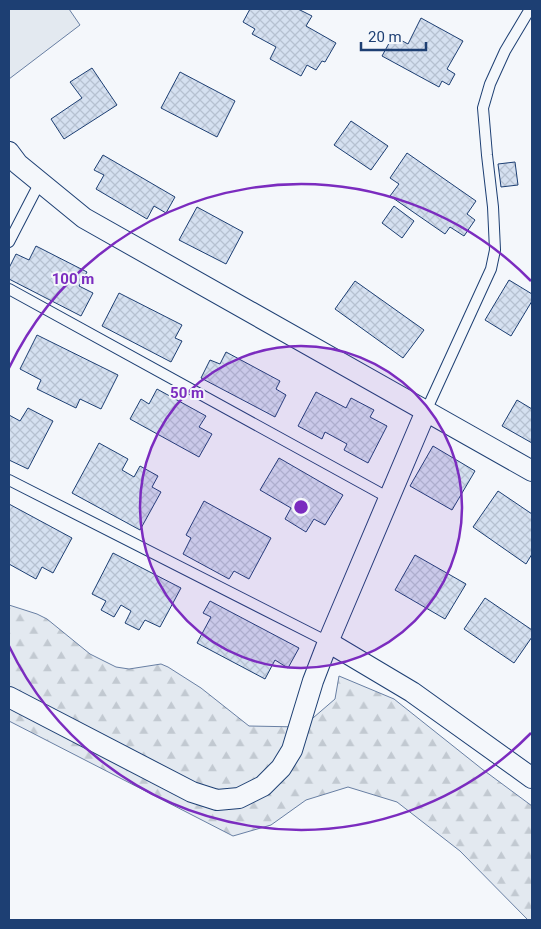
<svg xmlns="http://www.w3.org/2000/svg" width="541" height="929" font-family="Roboto,sans-serif">
<style>
.forest{fill:url(#forest-firs);stroke:#687fa3}
.park{fill:#e3e9f0;stroke:#687fa3}
.building{fill:url(#building-cross-hatch);stroke:#1d3f73}
.lines{fill:none;stroke-linecap:round;stroke-linejoin:round}
.lane-casing{stroke:#1d3f73;stroke-width:12}
.street-casing{stroke:#1d3f73;stroke-width:22}
.lane{stroke:#f4f7fb;stroke-width:10}
.street{stroke:#f4f7fb;stroke-width:20}
.ring{fill:none;stroke:#7b2cbf;stroke-width:2.5}
.centre{fill:#7b2cbf;stroke:#f4f7fb;stroke-width:2.5}
.ring-label{font-size:15px;text-anchor:middle;font-weight:bold;fill:#7b2cbf;stroke:#f4f7fb;stroke-width:4;stroke-linejoin:round;paint-order:stroke}
</style>
<defs>
<pattern id="forest-firs" width="22" height="20" patternUnits="userSpaceOnUse" patternTransform="scale(1.25)"><rect width="22" height="20" fill="#e3e9f0"/><path d="M5 1l3.5 6h-7zM16 11l3.5 6h-7z" fill="#c2c9d1"/></pattern>
<pattern id="building-cross-hatch" width="8" height="8" patternUnits="userSpaceOnUse" patternTransform="scale(1.25)"><rect width="8" height="8" fill="#d5e0f0"/><path d="M0 0l8 8M0 8l8-8" fill="none" stroke="#b6c1d1"/></pattern>
</defs>
<rect width="100%" height="100%" fill="#f4f7fb"/>
<path class="forest" d="M9,605L37,614L47,619L90,654L116,667L129,669L161,664L168,667L201,688L249,726L300,727L306,724L335,699L339,676L394,699L482,769L532,806V920H528L460,851L397,802L348,787L306,800L271,825L233,836L9,721Z"/>
<path class="park" d="M9,9H69L80,25L9,79Z"/>
<path class="building" d="M250,9H298L312,16L306,26L336,43L325,62L322,61L316,70L307,65L301,76L270,59L276,47L252,34L255,29L243,22Z
M421,18L463,41L447,69L455,74L449,85L442,81L439,87L382,56L393,36L408,44Z
M92,68L117,105L64,139L51,119L82,98L70,82Z
M180,72L235,101L217,137L161,108Z
M351,121L388,146L371,170L334,145Z
M407,153L476,201L467,214L475,220L464,236L450,227L445,234L390,196L399,184L390,178Z
M103,155L175,197L166,213L154,206L147,219L96,189L104,175L94,170Z
M515,162L518,185L501,187L498,164Z
M394,206L414,221L402,238L382,223Z
M197,207L243,232L226,264L179,240Z
M36,246L87,272L79,286L93,293L81,316L9,279V268L16,254L29,260Z
M509,280L532,294V301L511,336L485,320Z
M355,281L424,330L403,358L335,309Z
M119,293L182,325L175,338L182,341L171,362L102,326Z
M37,335L118,375L101,409L80,399L76,408L37,389L41,380L20,369Z
M226,352L280,381L276,389L286,395L275,417L201,378L210,360L220,364Z
M157,389L206,416L199,427L212,434L199,457L130,419L141,399L149,404Z
M316,392L346,408L351,398L374,410L370,417L387,426L368,463L344,450L347,444L325,432L322,439L298,426Z
M517,400L532,409V443L502,426Z
M28,408L53,421L28,469L9,460V415L20,421Z
M99,443L128,459L122,470L134,477L140,466L158,476L152,487L161,492L140,530L72,493Z
M433,446L475,471L452,510L410,486Z
M279,458L343,495L325,525L314,519L306,532L285,519L291,508L260,490Z
M498,491L532,514V554L526,564L473,527Z
M204,501L271,538L249,579L234,571L229,579L183,554L191,538L186,535Z
M9,504L72,538L53,573L42,567L36,579L9,564Z
M113,553L181,588L160,627L145,620L139,630L125,623L131,611L121,605L114,617L101,610L106,601L92,594Z
M415,555L466,584L445,619L395,590Z
M485,598L532,630V637L514,663L464,629Z
M210,601L299,648L288,668L275,660L265,679L197,643L211,617L203,613Z"/>
<g class="lines">
<defs>
<path id="lane" d="M9,242L40,182
M9,289L389,498
M426,411L491,269L495,250L493,207L487,155L483,108L490,84L505,51L530,9
M9,480L328,642"/>
<path id="street" d="M9,152L18,164L84,218L532,471
M328,642L412,692L532,778
M9,697L192,792L217,800L239,798L263,786L281,768L292,750L313,681L328,642L426,411"/>
</defs>
<use href="#lane" class="lane-casing"/>
<use href="#street" class="street-casing"/>
<use href="#lane" class="lane"/>
<use href="#street" class="street"/>
</g>
<circle cx="301" cy="507" r="161" fill="#7b2cbf" fill-opacity=".12"/>
<g class="ring">
<circle cx="301" cy="507" r="161"/>
<path d="M531 733A323 323 0 0 1 9 646M9 368A323 323 0 0 1 531 281"/>
</g>
<circle cx="301" cy="507" r="8" class="centre"/>
<g class="ring-label">
<text x="73" y="284">100 m</text>
<text x="187" y="398">50 m</text>
</g>
<rect width="541" height="929" fill="none" stroke="#1d3f73" stroke-width="20"/>
<path d="M361 42v8h65v-8" fill="none" stroke="#1d3f73" stroke-width="2.5"/>
<text x="368" y="42" font-size="15" fill="#1d3f73" stroke="#f4f7fb" stroke-width="4" paint-order="stroke">20 m</text>
</svg>
